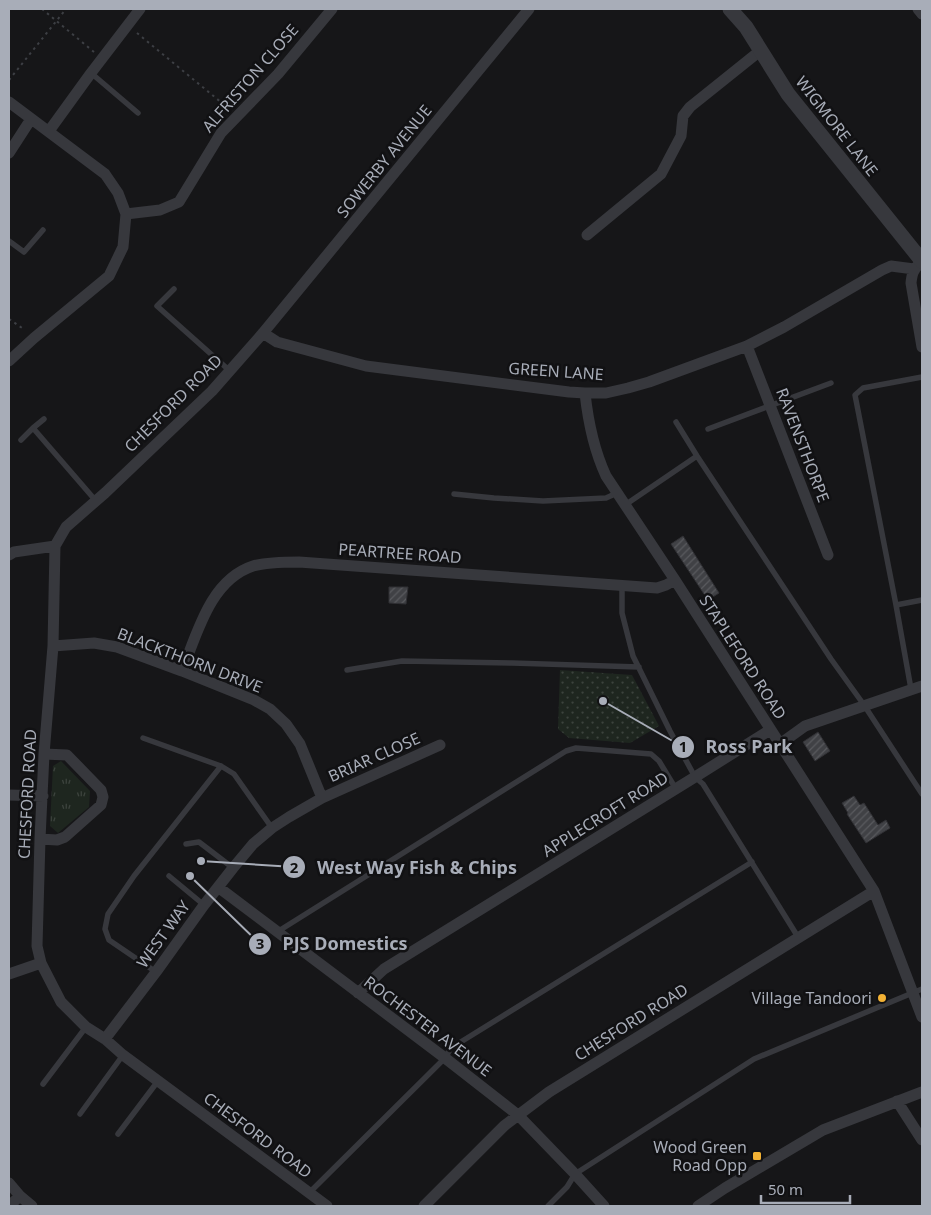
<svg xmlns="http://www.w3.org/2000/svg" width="931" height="1215" font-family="'Noto Sans',sans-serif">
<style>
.grass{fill:url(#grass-tufts)}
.park{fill:url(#park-dots)}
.building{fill:url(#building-hatch);stroke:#303034}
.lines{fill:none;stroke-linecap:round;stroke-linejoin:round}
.path{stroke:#3d3f44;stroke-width:2;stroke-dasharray:2.5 4;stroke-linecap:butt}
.service{stroke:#37383d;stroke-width:5.5}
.minor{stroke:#37383d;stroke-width:11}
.tertiary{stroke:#37383d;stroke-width:15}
.poi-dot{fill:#f2b134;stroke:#111113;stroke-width:2}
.labels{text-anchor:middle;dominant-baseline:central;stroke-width:5;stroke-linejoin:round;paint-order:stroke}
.street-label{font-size:16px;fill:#a8adb8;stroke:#111113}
.poi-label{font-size:16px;fill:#a8adb8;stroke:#111113;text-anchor:end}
.leader{fill:none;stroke:#a8adb8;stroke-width:2}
.callout-dot{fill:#a8adb8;stroke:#111113;stroke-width:2}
.mark-label{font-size:15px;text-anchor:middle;font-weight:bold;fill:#111}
.callout-label{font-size:18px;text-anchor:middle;font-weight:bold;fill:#a8adb8;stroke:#111113;stroke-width:5;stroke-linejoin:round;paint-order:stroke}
</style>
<defs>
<pattern id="grass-tufts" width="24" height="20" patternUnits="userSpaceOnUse" patternTransform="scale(1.25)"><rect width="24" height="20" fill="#1e261f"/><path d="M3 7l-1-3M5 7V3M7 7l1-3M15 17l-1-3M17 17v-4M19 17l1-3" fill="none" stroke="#3c433d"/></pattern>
<pattern id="park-dots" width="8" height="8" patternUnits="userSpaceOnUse" patternTransform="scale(1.25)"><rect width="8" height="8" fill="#1e261f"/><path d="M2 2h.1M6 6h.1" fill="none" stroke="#3c433d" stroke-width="1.8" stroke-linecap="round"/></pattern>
<pattern id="building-hatch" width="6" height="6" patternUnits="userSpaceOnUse" patternTransform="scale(1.25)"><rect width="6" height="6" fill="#404145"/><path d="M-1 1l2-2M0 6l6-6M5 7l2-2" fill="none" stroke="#595a5e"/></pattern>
</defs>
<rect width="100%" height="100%" fill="#161618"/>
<path class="grass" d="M61,761L90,791L89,807L58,833L50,826L53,766Z"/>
<path class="park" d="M560,670L632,675L659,726L630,743L569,738L558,729Z"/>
<path class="building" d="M683,536L719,593L708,600L671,544Z
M389,587H408L406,604L389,603Z
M818,732L830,751L815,761L803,742Z
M854,796L860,805L864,803L878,825L886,820L890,828L866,843L847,814L848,813L842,803Z"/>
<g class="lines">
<path class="path" d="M42,9L94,52
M137,33L228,108
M9,80L66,9
M9,319L25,330"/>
<path class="service" d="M91,73L138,113
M9,241L24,252L43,230
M174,289L157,306L230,371
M922,377L863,388L855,395L896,605L922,600
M676,422L697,456L831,659L864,705L922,794
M33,428L44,419
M708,429L831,383
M21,440L33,428L96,501
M454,494L494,498L543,501L606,498L617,493
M625,505L697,456
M622,585V613L633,656L670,731L695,777L703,784L798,937
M896,605L911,689
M347,670L402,661L512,663L639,667
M143,738L221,766L234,774L272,828
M186,844L199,842L233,868
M169,876L204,905
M277,932L566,751L576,748L651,754L659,761L676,789
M156,972L109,940L105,929L108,914L134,876L221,766
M43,1084L86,1027
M80,1114L123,1055
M118,1134L158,1081
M309,1193L445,1058L451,1048L752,862
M548,1206L567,1187L575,1174L754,1059L922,989"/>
<path class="minor" d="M918,9L922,14
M9,102L105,174L118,193L126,214L123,247L109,276L34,338L9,361
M49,131L91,73L140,9
M9,153L31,119
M126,214L160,210L179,202L221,133L278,74L332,9
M587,235L661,174L681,136L683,116L690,107L761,50
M919,264C913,270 912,274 911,283L922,347
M263,333L277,342L366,366L569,392L585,393H606L628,388L649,382L747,346L784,327L882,270L891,266L914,269
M747,346L828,555
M585,393C588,421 594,450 606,476L675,580L874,891L922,1017
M9,555L14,552L55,546
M53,646L94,643L117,647L182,671L254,700L270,709L286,724L300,744L322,798
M182,671C197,634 210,580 253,566C267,562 284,562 299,562L657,588L666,585L675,580
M780,744L805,726L922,686
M9,795L43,796
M40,839L57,840L65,837L101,805L103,797L101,790L67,755L44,754
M218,887L445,1058L518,1115L575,1174L604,1206
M9,974L41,963
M358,993L384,969L695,777L770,730
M105,1039L156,972L204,905L233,868L253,844L272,828L289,817L322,798L440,745
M897,1101L922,1140
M9,1183L20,1196L32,1206
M9,1206L20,1196
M327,1206L123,1055L105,1039L86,1027L61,1002L41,963L37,946L40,839L44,754L53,646L55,546L66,527L105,493L212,391L263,333L529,9
M424,1206L504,1126L549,1092L874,891
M698,1206L725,1188L823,1130L922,1092"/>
<path class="tertiary" d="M730,9L746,27L788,94L922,261"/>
</g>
<g class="poi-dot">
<circle cx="882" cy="998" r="5"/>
<rect x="752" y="1151" width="10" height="10" rx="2.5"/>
</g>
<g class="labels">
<g class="street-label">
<text transform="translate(250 78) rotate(-49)">ALFRISTON CLOSE</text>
<text transform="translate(837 126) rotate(52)">WIGMORE LANE</text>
<text transform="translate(384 161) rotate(-51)">SOWERBY AVENUE</text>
<text transform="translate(556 371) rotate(4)">GREEN LANE</text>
<text transform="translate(173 403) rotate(-45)">CHESFORD ROAD</text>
<text transform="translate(803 445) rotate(69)">RAVENSTHORPE</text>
<text transform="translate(400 553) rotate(4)">PEARTREE ROAD</text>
<text transform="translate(743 657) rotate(57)">STAPLEFORD ROAD</text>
<text transform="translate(190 660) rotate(21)">BLACKTHORN DRIVE</text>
<text transform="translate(374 757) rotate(-24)">BRIAR CLOSE</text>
<text transform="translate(27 794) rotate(-87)">CHESFORD ROAD</text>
<text transform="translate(605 814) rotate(-32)">APPLECROFT ROAD</text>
<text transform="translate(163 934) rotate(-54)">WEST WAY</text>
<text transform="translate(631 1022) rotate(-32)">CHESFORD ROAD</text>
<text transform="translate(428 1026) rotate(37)">ROCHESTER AVENUE</text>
<text transform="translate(258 1135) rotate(37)">CHESFORD ROAD</text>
</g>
<g class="poi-label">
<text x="872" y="998">Village Tandoori</text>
<text x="747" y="1147">Wood Green<tspan x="747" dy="18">Road Opp</tspan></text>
</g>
</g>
<path class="leader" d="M603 701L683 747M201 861L294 867M190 876L260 944"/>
<g class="callout-dot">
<circle cx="603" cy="701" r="5"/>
<circle cx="201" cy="861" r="5"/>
<circle cx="190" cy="876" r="5"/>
<circle cx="683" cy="747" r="12"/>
<circle cx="294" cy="867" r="12"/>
<circle cx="260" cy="944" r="12"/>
</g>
<g class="mark-label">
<text x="683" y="752">1</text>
<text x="294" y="873">2</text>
<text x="260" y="949">3</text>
</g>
<g class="callout-label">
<text x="749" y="753">Ross Park</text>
<text x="417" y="874">West Way Fish &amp; Chips</text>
<text x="345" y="950">PJS Domestics</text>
</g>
<rect width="931" height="1215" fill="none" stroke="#a8adb8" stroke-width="20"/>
<path d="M761 1195v8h89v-8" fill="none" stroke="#a8adb8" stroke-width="2.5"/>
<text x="768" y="1195" font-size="15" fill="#a8adb8" stroke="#111113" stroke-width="4" paint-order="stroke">50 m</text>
</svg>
